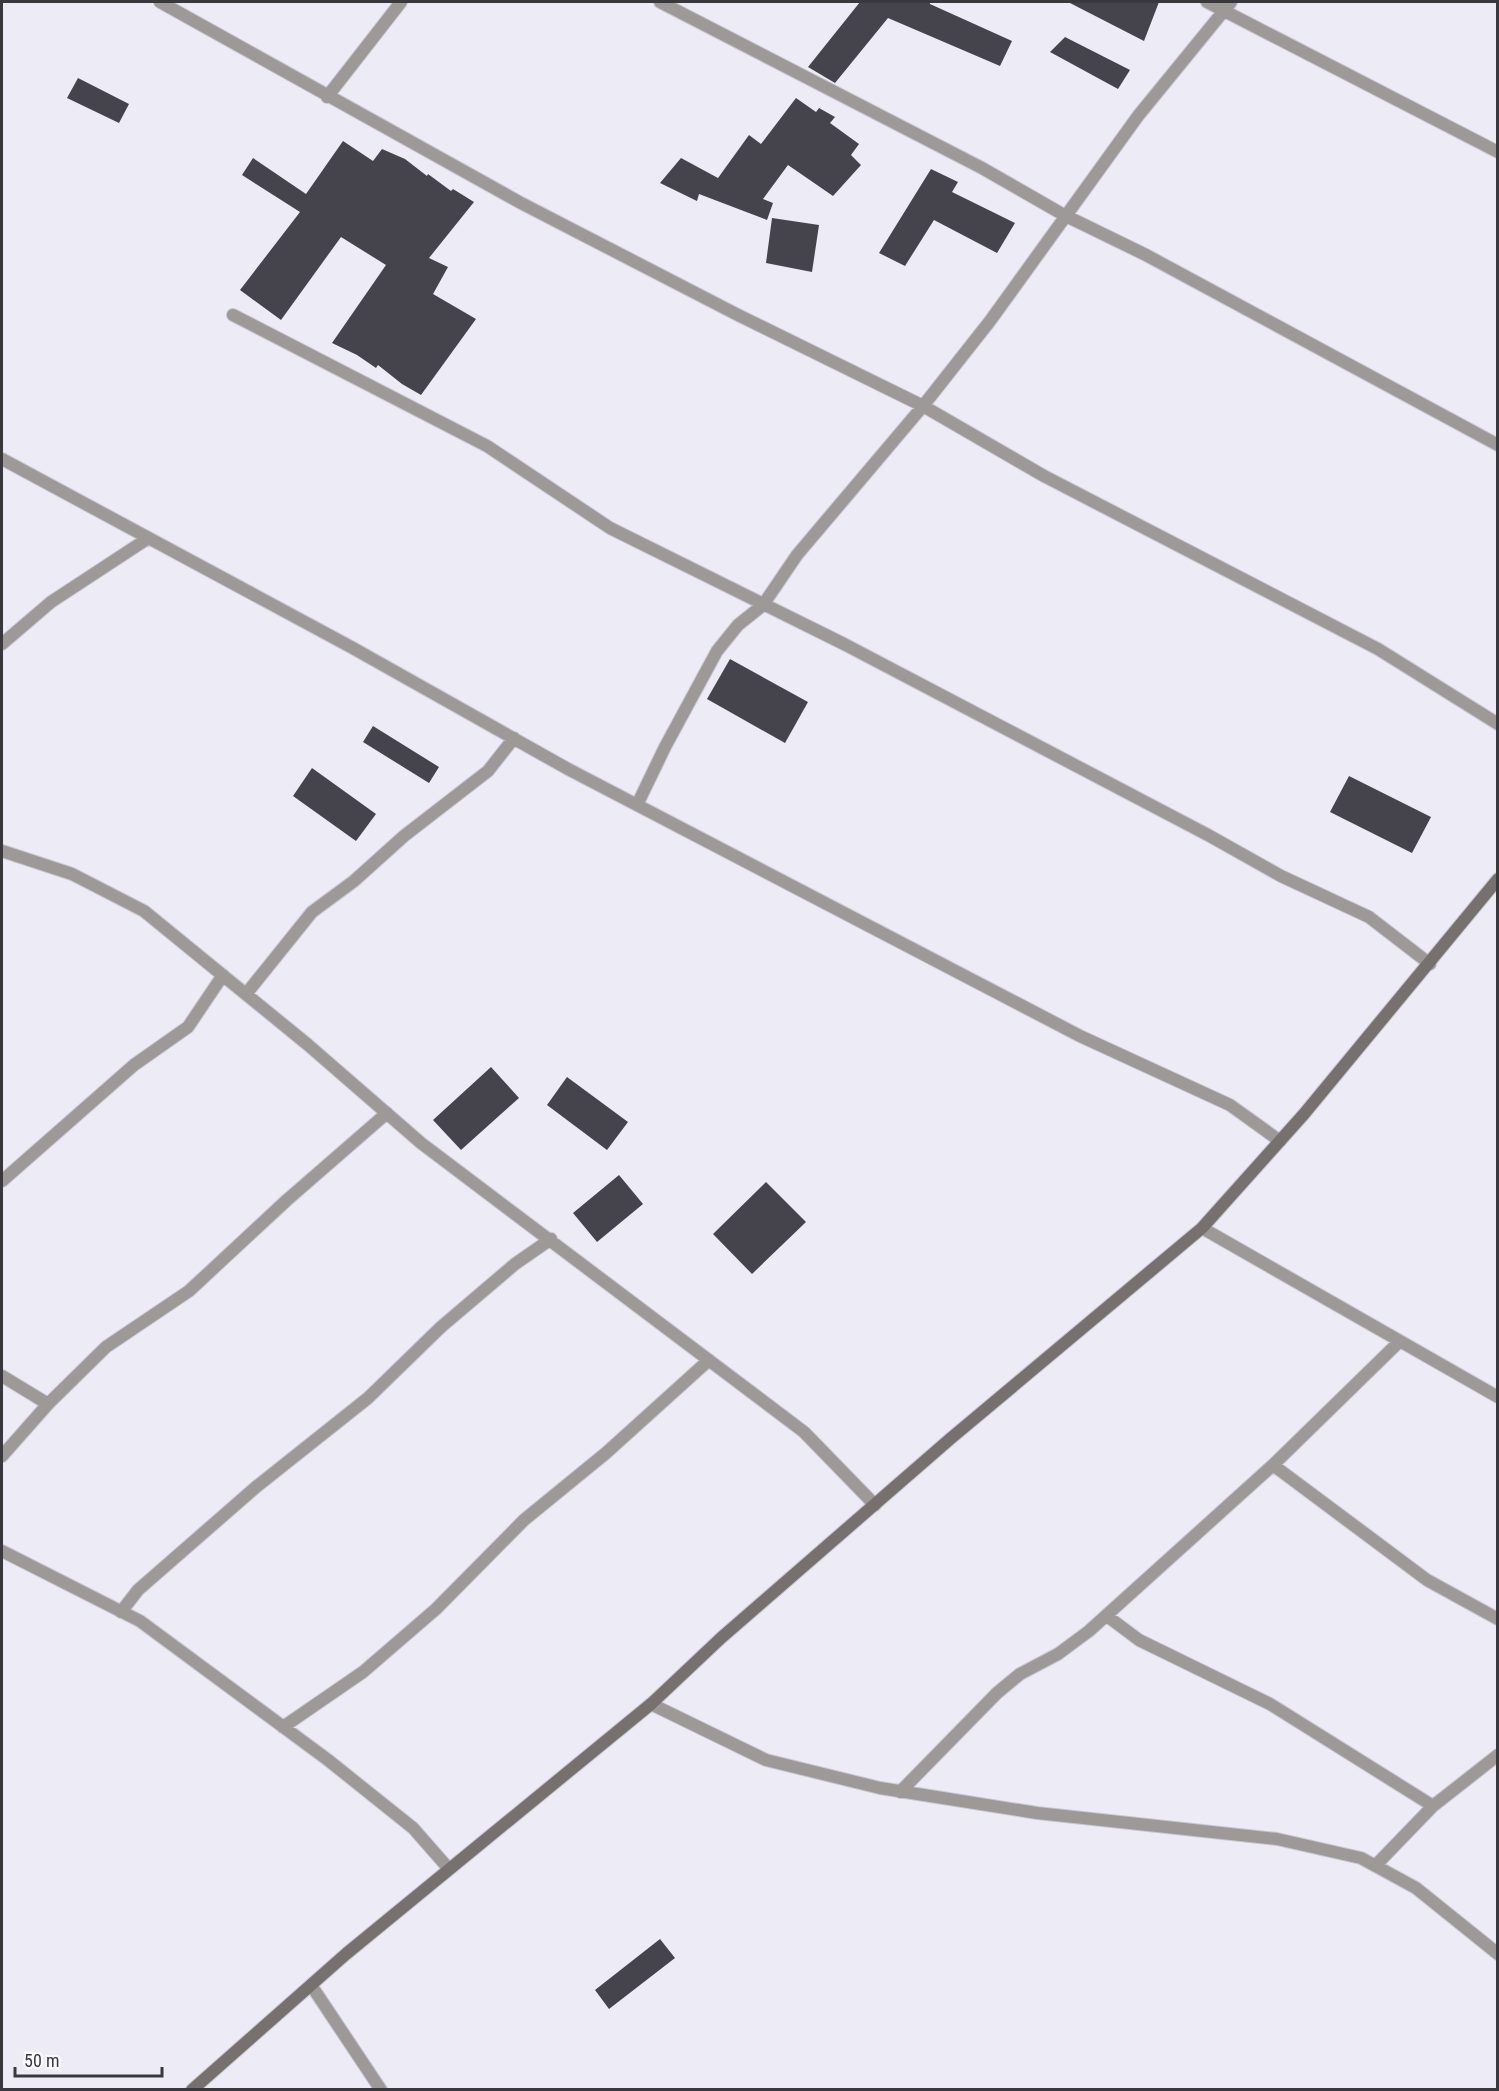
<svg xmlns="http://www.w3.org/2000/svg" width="1499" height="2091" font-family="'Roboto Condensed',sans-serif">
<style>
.building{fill:#45444d}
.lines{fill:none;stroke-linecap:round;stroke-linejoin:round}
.street-casing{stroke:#c9c8d1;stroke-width:14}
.secondary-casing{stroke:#c9c8d1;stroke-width:14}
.street{stroke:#9c9996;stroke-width:12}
.secondary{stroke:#76716c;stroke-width:12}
</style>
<rect width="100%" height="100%" fill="#edecf6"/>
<path class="building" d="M860,2H930V4L1012,41L1000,66L888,18L835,83L808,67Z
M1068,2H1159L1144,41Z
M1065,37L1130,70L1118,89L1050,52Z
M78,78L129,104L119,123L67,98Z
M796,98L816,112L819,108L835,117L830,123L859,144L851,155L861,165L833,196L788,165L763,199L773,203L767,220L699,194L697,201L660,183L681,158L718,178L749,135L761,144Z
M343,141L373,161L382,149L405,159L427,176L428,174L451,191L453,189L474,202L429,258L448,267L433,294L476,319L421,395L402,384L378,365L376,368L357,355L332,343L386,265L341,237L281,320L240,290L300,212L242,175L253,158L306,194Z
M931,169L958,182L952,192L1015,223L997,253L934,220L905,266L879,253Z
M772,218L819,225L812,272L766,263Z
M730,659L808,702L785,743L707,699Z
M373,726L439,767L429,783L363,742Z
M312,768L376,814L356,841L293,796Z
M1349,776L1431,817L1412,853L1330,812Z
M491,1067L519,1098L461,1150L433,1120Z
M567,1077L628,1122L607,1150L547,1105Z
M619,1175L643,1204L597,1242L573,1213Z
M766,1182L806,1222L752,1274L713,1234Z
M660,1939L675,1958L609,2009L595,1990Z"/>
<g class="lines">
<defs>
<path id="street" d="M160,2L521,203L738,315L923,406L1044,476L1378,649L1498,724
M660,2L982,168L1064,215L1146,255L1498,445
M1207,2L1498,152
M327,97L401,2
M233,315L487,446L610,528L844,644L1208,835L1281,876L1369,917L1430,964
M2,459L351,647L568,769L1080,1036L1230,1105L1280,1141
M2,644L51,602L147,539
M637,805L665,747L717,651L738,625L763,605L797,555L923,406L990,321L1138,116L1231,2
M2,851L72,874L144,911L307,1044L421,1143L804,1432L875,1505
M246,994L312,912L354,881L404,836L488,771L514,738
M2,1181L134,1065L188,1027L223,975
M1202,1228L1498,1397
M2,1376L48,1404
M2,1456L48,1404L106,1347L189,1291L287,1200L387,1113
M1273,1465L1427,1580L1498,1619
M2,1551L140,1621L328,1760L413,1828L449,1869
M121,1612L138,1590L256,1487L368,1398L441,1327L515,1264L551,1239
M1107,1616L1139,1640L1270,1704L1433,1806
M651,1704L766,1760L880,1788L1037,1813L1277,1839L1361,1858L1416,1888L1498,1954
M283,1727L363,1672L436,1609L524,1520L606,1453L709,1360
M900,1792L997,1693L1020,1674L1058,1654L1089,1631L1273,1465L1400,1341
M1375,1866L1433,1806L1498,1755
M311,1985L381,2090"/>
<path id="secondary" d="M192,2090L346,1954L651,1704L721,1638L950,1439L1202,1228L1304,1114L1498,879"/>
</defs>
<use href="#street" class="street-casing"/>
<use href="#secondary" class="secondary-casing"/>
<use href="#street" class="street"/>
<use href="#secondary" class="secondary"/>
</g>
<rect width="1499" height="2091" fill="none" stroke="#39393d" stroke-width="6"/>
<path d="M15 2067v9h147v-9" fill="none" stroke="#39393d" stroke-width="3"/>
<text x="24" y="2067" font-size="18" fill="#39393d" stroke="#fafafe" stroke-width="4.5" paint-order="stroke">50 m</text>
</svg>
